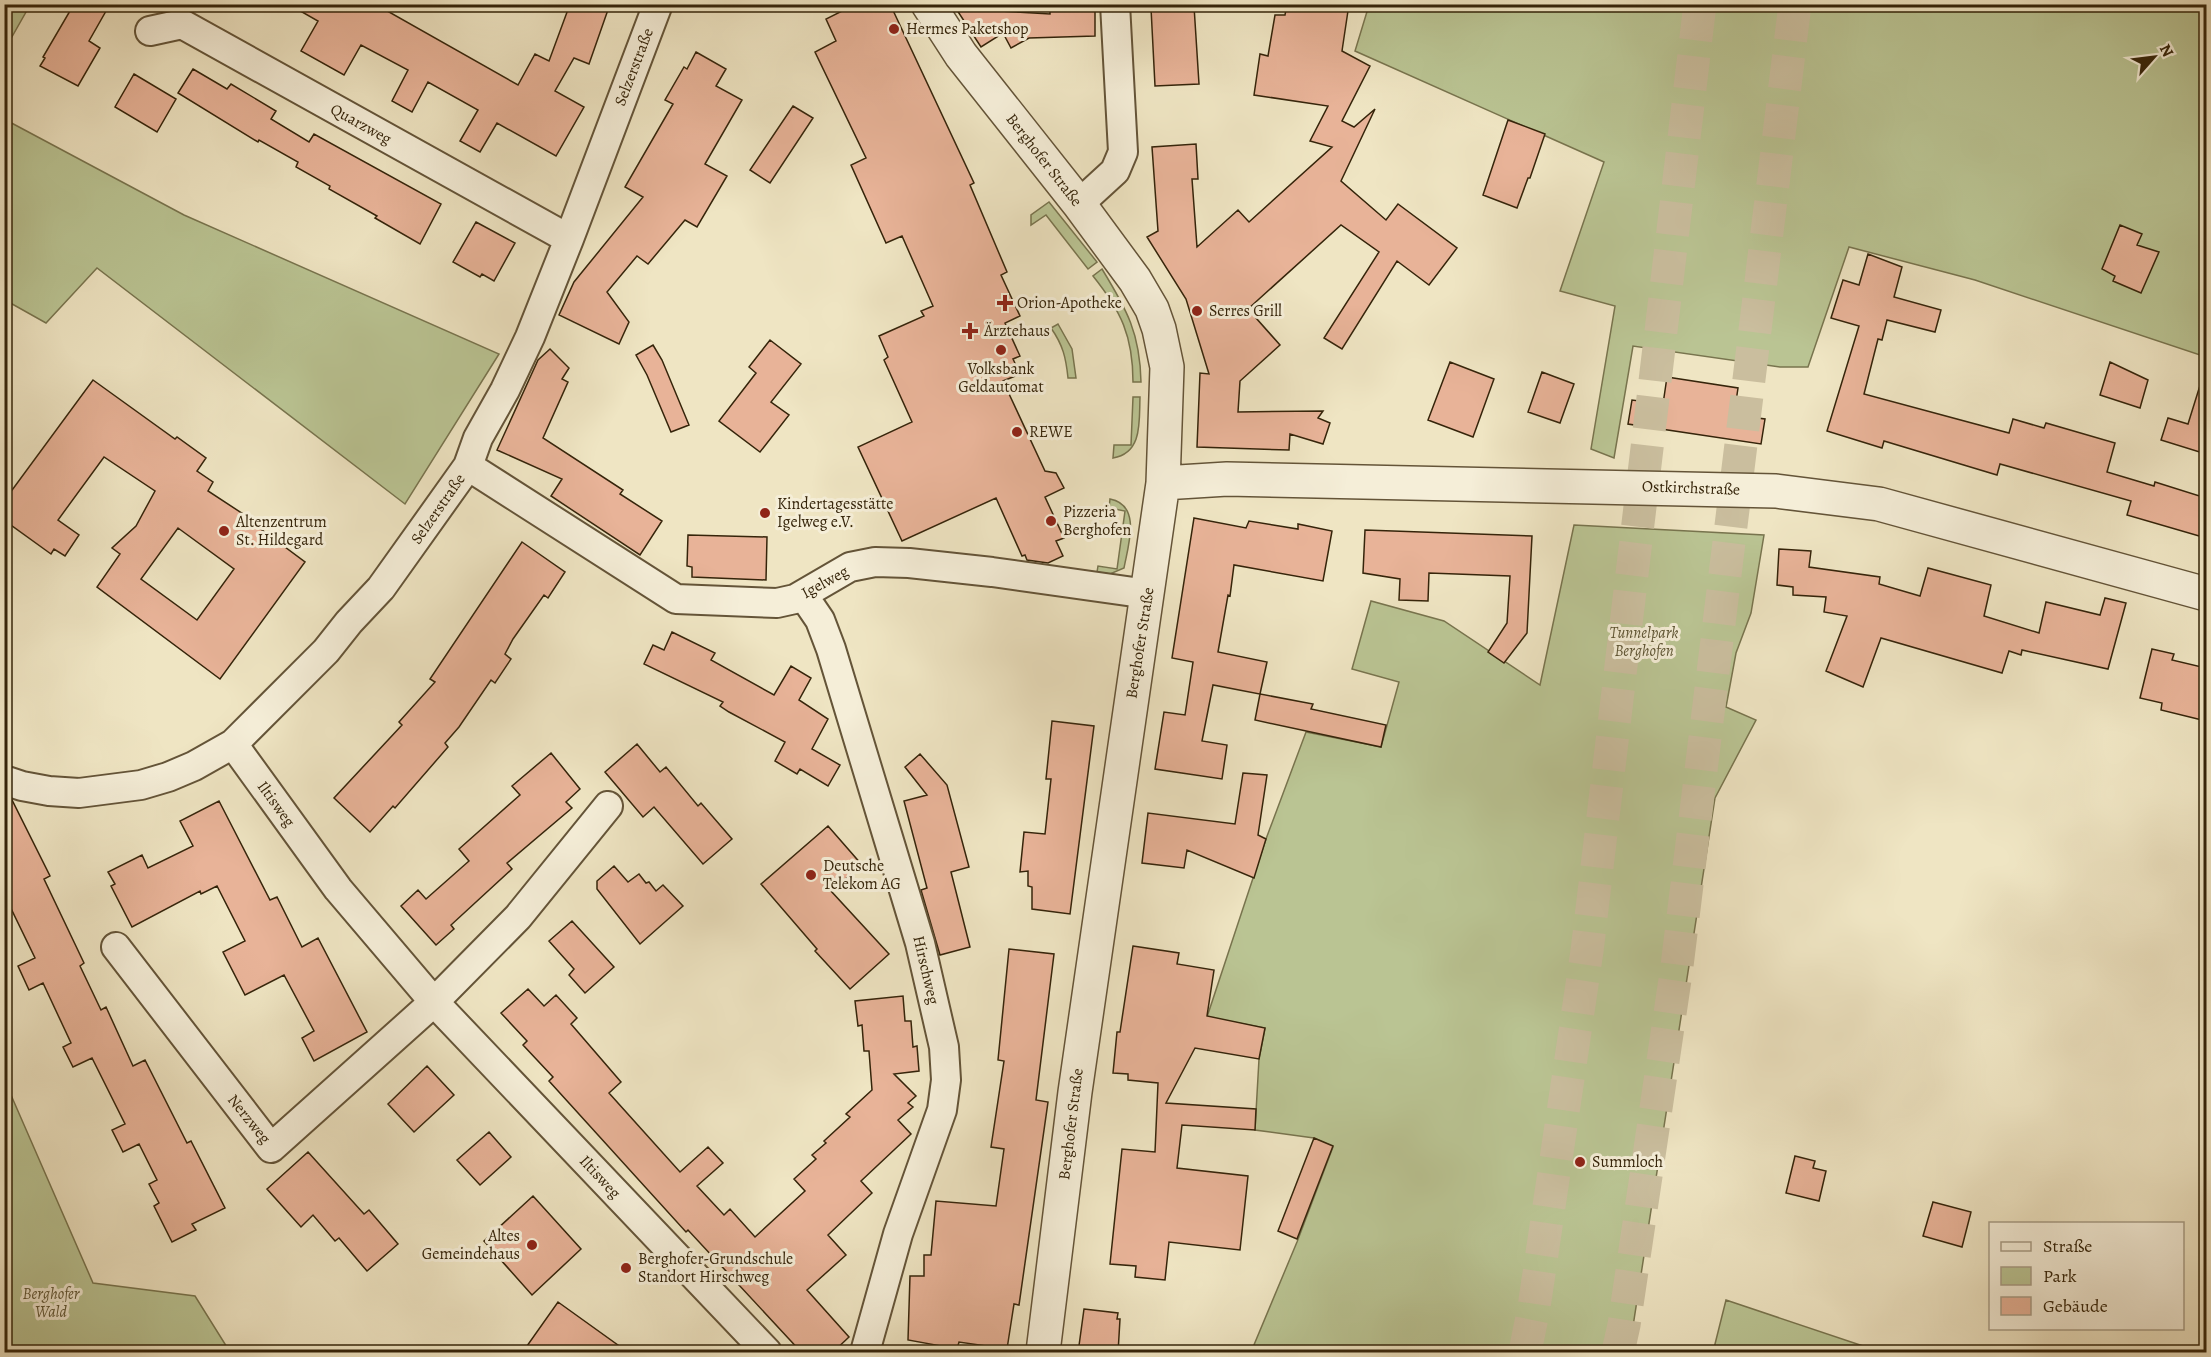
<svg xmlns="http://www.w3.org/2000/svg" width="2211" height="1357" font-family="Alegreya,serif">
<style>
.green{fill:#bac493;stroke:#78744e;stroke-width:1.5}
.building{fill:#e8b398;stroke:#35240a;stroke-width:1.5;fill-rule:evenodd}
.lines{fill:none;stroke-linecap:round;stroke-linejoin:round}
.trunk-tunnel{stroke:#cabe9e;stroke-width:33;stroke-dasharray:33 16;stroke-linecap:butt}
.minor-casing{stroke:#645438;stroke-width:32}
.tertiary-casing{stroke:#645438;stroke-width:36}
.minor{stroke:#f5eed8;stroke-width:28}
.tertiary{stroke:#f5eed8;stroke-width:33}
.poi-dot{fill:#8f2418;stroke:#f5eed8;stroke-width:2}
.labels{text-anchor:middle;dominant-baseline:central;stroke-width:6;stroke-linejoin:round;paint-order:stroke}
.poi-label{font-size:16px;fill:#35240a;stroke:#f5eed8;text-anchor:start}
.street-label{font-size:16px;fill:#35240a;stroke:#f5eed8}
.park-label{font-size:16px;font-style:italic;fill:#5d5433;stroke:#f5eed8}
</style>
<rect width="100%" height="100%" fill="#efe5c3"/>
<filter id="stains"><feTurbulence type="fractalNoise" baseFrequency=".00333" numOctaves="4"/><feColorMatrix values="0 0 0 0 .2 0 0 0 0 .09 0 0 0 0 .02 0 0 0 .5 -.17"/></filter>
<radialGradient id="worn" r=".72"><stop offset=".6" stop-color="#630" stop-opacity="0"/><stop offset="1" stop-color="#630" stop-opacity=".3"/></radialGradient>
<path class="green" d="M5,4L30,5L5,49L4,5Z
M1369,5H2206V357L1975,280L1849,247L1808,367H1780L1633,346L1614,458L1591,449L1615,306L1560,291L1604,162L1355,51Z
M4,119L184,215L499,354L405,504L97,268L46,323L5,300Z
M1049,202L1097,262L1088,269L1046,215L1031,225V215Z
M1102,269C1127,310 1140,333 1141,382H1133C1133,336 1121,311 1093,276Z
M1058,324L1072,349L1076,378H1068C1066,358 1063,345 1051,328Z
M1133,397H1140C1139,421 1143,453 1113,458L1114,445H1131Z
M1110,499C1142,505 1128,546 1124,568L1110,574L1097,572L1098,566L1117,569L1125,511L1109,508Z
M1574,525L1764,535L1751,613L1736,653L1726,707L1756,720L1715,798L1629,1352H1251L1297,1242L1333,1147L1314,1138L1255,1130L1259,1059L1265,1028L1207,1017L1266,839L1306,732L1381,747L1399,682L1352,669L1371,601L1444,621L1540,685Z
M4,1079L93,1283L195,1296L230,1352H5Z
M1726,1300L1881,1352H1713Z"/>
<path class="building" d="M74,4H110L89,41L100,48L78,86L40,66L45,58L43,57Z
M288,4H375L518,85L535,54L549,61L570,4H610L589,64L574,58L555,91L584,107L556,156L497,123L480,152L460,141L478,110L428,82L412,112L392,101L408,70L361,45L344,75L301,51L318,21Z
M856,4H890L974,183L970,185L1007,272L1001,275L1020,316L1005,323L1020,356L1013,359L1020,374L1003,381L1045,471L1056,473L1064,488L1045,497L1064,538L1056,541L1063,556L1048,563L1027,560L1025,555L1022,556L996,498L902,541L858,447L912,422L884,360L888,357L879,336L924,316L921,311L933,306L902,236L886,243L851,165L866,158L815,52L836,41L826,19Z
M953,4H997L1000,11L1050,14V4H1095V36L1029,38L1011,48L1003,33L981,47Z
M1287,4H1349L1342,51L1370,66L1342,121L1354,127L1375,109L1341,181L1386,220L1398,204L1457,248L1429,285L1397,261L1342,349L1324,338L1379,252L1341,225L1248,309L1280,345L1240,381L1238,412L1323,411L1318,418L1330,423L1323,444L1290,434L1289,450L1197,447L1200,373L1209,374L1186,299L1147,237L1158,231L1152,147L1196,144L1198,179H1192L1197,247L1238,210L1249,222L1332,147L1310,141L1328,106L1254,95L1260,54L1268,56L1275,15H1285Z
M1194,6L1199,84L1155,86L1151,8Z
M696,52L726,69L716,86L742,100L705,164L727,176L697,227L685,220L648,264L637,256L607,292L629,322L619,344L559,315L574,282L643,197L625,187L673,104L665,100L684,67L687,69Z
M193,69L227,89L231,84L276,111L271,119L309,142L314,134L441,204L420,244L375,218L377,216L329,189L330,186L296,167L298,162L259,140L258,142L178,93Z
M134,74L176,99L157,132L115,107Z
M793,106L813,118L770,183L750,170Z
M1508,120L1545,134L1530,178H1528L1517,208L1483,195Z
M476,222L515,243L494,281L482,274L480,277L453,262Z
M2120,225L2142,234L2137,245L2159,252L2141,293L2113,281L2115,276L2102,269Z
M1868,254L1902,267L1894,297L1941,310L1935,332L1887,320L1882,340L1878,339L1864,394L2009,433L2013,419L2044,428L2046,423L2115,443L2107,472L2154,486L2155,482L2206,498V538L2127,515L2131,501L2000,464L1997,475L1884,441L1882,448L1827,431L1859,326L1831,318L1843,280L1859,285Z
M770,340L801,364L771,402L789,415L760,452L719,421L756,373L749,367Z
M653,345L662,360L689,425L671,432L647,375L636,355Z
M550,349L569,368L562,379L568,382L543,438L623,490L620,494L662,521L640,555L551,496L562,479L497,450L538,360Z
M1450,362L1494,379L1473,437L1428,420Z
M2110,362L2148,380L2140,408L2100,395Z
M1542,372L1574,384L1560,423L1528,412Z
M1667,377L1738,388L1734,415L1765,419L1761,444L1628,424L1632,400L1663,404Z
M2202,379H2206V454L2161,440L2168,418L2188,424Z
M93,380L175,439L177,437L206,458L197,471L213,482L208,491L260,525L258,527L305,562L220,679L97,587L120,554L112,548L136,526L155,491L104,457L58,520L79,535L65,556L54,549L51,554L4,520V501ZM178,528L234,569L197,620L141,579Z
M1194,518L1246,528L1249,521L1298,529V524L1332,531L1323,581L1234,565L1230,596L1228,595L1218,652L1267,662L1260,694L1313,704L1311,709L1386,725L1381,747L1255,720L1260,694L1213,685L1202,741L1227,745L1222,779L1155,769L1164,712L1185,715L1193,662L1172,658Z
M1365,530L1532,536L1527,633L1504,663L1488,652L1507,623L1510,576L1429,573L1428,601L1399,600L1400,579L1363,573Z
M688,535L767,537L766,580L692,577V567L687,566Z
M522,542L565,572L548,598L544,595L513,639L505,654L511,659L495,683L491,680L459,727L445,743L448,747L395,808L393,806L370,832L334,798L402,725L399,722L435,682L430,679Z
M1779,549L1811,551L1809,567L1880,577L1879,584L1920,596L1928,568L1991,585L1984,616L2039,633L2046,602L2100,615L2105,598L2126,603L2108,669L2022,650L2021,655L2009,651L2002,673L1881,638L1863,687L1826,671L1847,616L1824,612L1826,597L1793,595V587L1777,585Z
M672,632L715,653L711,660L774,695L791,666L811,678L799,700L828,719L812,749L840,765L828,786L800,769L797,774L775,761L785,742L729,712L720,706L723,702L644,664L653,645L664,650Z
M2152,649L2174,654L2172,660L2206,668V721L2161,710L2162,703L2140,698Z
M1052,721L1094,726L1070,914L1032,909V887L1028,886V871L1020,872L1024,832L1045,834L1051,779H1046Z
M637,744L660,772L666,767L698,806L701,803L732,839L703,864L654,807L643,817L605,772Z
M551,753L580,789L566,802L572,808L507,863L512,869L451,925L454,929L436,945L401,906L418,890L426,899L469,861L459,849L520,795L512,786Z
M920,754L947,785L969,867L951,872L970,947L940,955L921,890L927,888L904,801L927,795L905,767Z
M1243,773L1267,775L1258,835L1266,839L1254,878L1187,850L1184,868L1142,863L1148,813L1235,824Z
M4,798L12,800L50,876L44,879L84,963L80,966L101,1010L106,1007L133,1066L145,1060L187,1143L191,1141L225,1208L192,1224L196,1230L172,1242L154,1206L159,1203L149,1184L157,1180L139,1144L123,1152L112,1130L125,1124L92,1058L73,1067L63,1047L71,1043L43,983L29,990L18,966L35,958L4,894Z
M219,801L270,900L277,897L302,947L318,938L367,1032L314,1061L302,1038L314,1031L284,975L245,995L223,952L245,941L217,886L201,894L200,891L132,927L111,886L115,884L108,872L142,855L148,868L193,846L180,821Z
M828,826L862,865L831,891L889,954L850,989L815,951L817,949L761,884Z
M614,866L628,882L639,874L646,883L649,882L656,891L663,885L683,906L640,944L597,889V881Z
M572,921L614,967L585,993L569,975L574,969L549,941Z
M1133,946L1179,953L1177,964L1214,970L1207,1016L1265,1028L1259,1059L1195,1048L1166,1103L1256,1109L1255,1130L1182,1125L1177,1168L1248,1176L1240,1250L1169,1242L1165,1280L1135,1277L1136,1266L1110,1264L1122,1149L1155,1152L1158,1083L1128,1080V1074L1113,1073L1117,1032H1120Z
M1009,949L1054,954L1036,1100L1048,1102L1019,1305L1014,1304L1007,1349L959,1342L957,1349L908,1340L910,1276H924V1255H931L936,1201L996,1206L1004,1149L991,1147L1004,1061L998,1060Z
M528,989L544,1006L556,995L577,1018L571,1024L621,1082L609,1093L680,1172L708,1147L723,1163L697,1186L724,1215L730,1209L755,1237L805,1191L794,1179L816,1159L812,1155L826,1143L824,1141L850,1117L846,1114L872,1090L869,1051H864L862,1025L858,1026L855,1001L903,996L905,1021H911L913,1047L917,1046L919,1071L894,1074L916,1096L908,1103L913,1107L898,1120L911,1134L861,1181L872,1193L828,1235L846,1255L807,1290L849,1337L832,1353H802L688,1230L686,1232L549,1081L553,1077L523,1045L527,1041L501,1013Z
M427,1066L454,1095L414,1132L388,1104Z
M489,1132L511,1157L480,1185L457,1160Z
M1314,1138L1333,1146L1297,1239L1278,1231Z
M308,1152L364,1214L369,1210L398,1244L367,1271L339,1238L335,1241L313,1215L301,1227L267,1189Z
M1795,1156L1815,1161L1813,1168L1826,1171L1819,1201L1786,1193Z
M533,1196L581,1249L532,1295L484,1241Z
M1933,1202L1971,1212L1962,1247L1923,1236Z
M558,1302L629,1353H522Z
M1084,1309L1118,1313L1117,1319H1120L1118,1353H1078Z"/>
<g class="lines">
<path class="trunk-tunnel" d="M1525,1352L1534,1307L1587,951L1700,4
M1618,1352L1624,1325L1677,966L1795,4"/>
<defs>
<path id="minor" d="M150,31L182,24L569,239
M1079,204L1115,171L1123,152L1115,4
M468,466L676,599L777,603L795,599L850,567L875,562L909,563L992,572L1148,594
M803,595L820,620L831,649L920,943L944,1047L946,1080L942,1110L898,1234L865,1352
M233,744L338,889L434,1002L767,1352
M4,780L22,786L49,791L79,793L141,785L168,777L194,766L233,744L326,651L349,622L381,588L468,466L478,438L505,390L530,337L569,239L658,4
M116,947L271,1148L434,1002L518,917L608,806"/>
<path id="tertiary" d="M928,4L961,55L1079,204L1135,280L1152,309L1159,329L1167,367L1163,483L1075,1092L1043,1352
M1163,483L1227,479L1776,491L1879,504L2206,594"/>
</defs>
<use href="#minor" class="minor-casing"/>
<use href="#tertiary" class="tertiary-casing"/>
<use href="#minor" class="minor"/>
<use href="#tertiary" class="tertiary"/>
</g>
<g class="poi-dot">
<circle cx="894" cy="29" r="6"/>
<path d="M1002 294h6v6h6v6h-6v6h-6v-6h-6v-6h6z"/>
<circle cx="1197" cy="311" r="6"/>
<path d="M967 322h6v6h6v6h-6v6h-6v-6h-6v-6h6z"/>
<circle cx="1001" cy="350" r="6"/>
<circle cx="1017" cy="432" r="6"/>
<circle cx="765" cy="513" r="6"/>
<circle cx="1051" cy="521" r="6"/>
<circle cx="224" cy="531" r="6"/>
<circle cx="811" cy="875" r="6"/>
<circle cx="1580" cy="1162" r="6"/>
<circle cx="532" cy="1245" r="6"/>
<circle cx="626" cy="1268" r="6"/>
</g>
<g class="labels">
<g class="poi-label">
<text x="906" y="29">Hermes Paketshop</text>
<text x="1017" y="303">Orion-Apotheke</text>
<text x="1209" y="311">Serres Grill</text>
<text x="984" y="331">Ärztehaus</text>
<text x="1001" y="369" text-anchor="middle">Volksbank<tspan x="1001" dy="18">Geldautomat</tspan></text>
<text x="1029" y="432">REWE</text>
<text x="777" y="504">Kindertagesstätte<tspan x="777" dy="18">Igelweg e.V.</tspan></text>
<text x="1063" y="512">Pizzeria<tspan x="1063" dy="18">Berghofen</tspan></text>
<text x="236" y="522">Altenzentrum<tspan x="236" dy="18">St. Hildegard</tspan></text>
<text x="823" y="866">Deutsche<tspan x="823" dy="18">Telekom AG</tspan></text>
<text x="1592" y="1162">Summloch</text>
<text x="520" y="1236" text-anchor="end">Altes<tspan x="520" dy="18">Gemeindehaus</tspan></text>
<text x="638" y="1259">Berghofer-Grundschule<tspan x="638" dy="18">Standort Hirschweg</tspan></text>
</g>
<g class="street-label">
<text transform="translate(634 67) rotate(-69)">Selzerstraße</text>
<text transform="translate(361 124) rotate(29)">Quarzweg</text>
<text transform="translate(1044 160) rotate(52)">Berghofer Straße</text>
<text transform="translate(1691 488) rotate(2)">Ostkirchstraße</text>
<text transform="translate(438 509) rotate(-55)">Selzerstraße</text>
<text transform="translate(825 582) rotate(-29)">Igelweg</text>
<text transform="translate(1140 643) rotate(-81)">Berghofer Straße</text>
<text transform="translate(276 804) rotate(54)">Iltisweg</text>
<text transform="translate(926 970) rotate(77)">Hirschweg</text>
<text transform="translate(249 1119) rotate(51)">Nerzweg</text>
<text transform="translate(1071 1124) rotate(-83)">Berghofer Straße</text>
<text transform="translate(600 1177) rotate(47)">Iltisweg</text>
</g>
<g class="park-label">
<text x="1644" y="633">Tunnelpark<tspan x="1644" dy="18">Berghofen</tspan></text>
<text x="51" y="1294">Berghofer<tspan x="51" dy="18">Wald</tspan></text>
</g>
</g>
<rect width="2211" height="1357" fill="none" stroke="#efe5c3" stroke-width="24"/>
<rect x="6" y="6" width="2199" height="1345" fill="none" stroke="#35240a" stroke-width="3"/>
<rect x="12" y="12" width="2187" height="1333" fill="none" stroke="#35240a" stroke-width="1.5"/>
<rect x="1989" y="1222" width="195" height="108" fill="#f5eed8" stroke="#a89d86" stroke-width="1.5"/>
<rect x="2001" y="1242" width="30" height="9" fill="#f5eed8" stroke="#a89d86" stroke-width="1.5"/>
<text x="2043" y="1252" font-size="18" fill="#35240a">Straße</text>
<rect x="2001" y="1267" width="30" height="18" fill="#bac493" stroke="#a89d86" stroke-width="1.5"/>
<text x="2043" y="1282" font-size="18" fill="#35240a">Park</text>
<rect x="2001" y="1297" width="30" height="18" fill="#e8b398" stroke="#a89d86" stroke-width="1.5"/>
<text x="2043" y="1312" font-size="18" fill="#35240a">Gebäude</text>
<g transform="translate(2154 57) rotate(62)" stroke="#f5eed8" stroke-width="4.5" paint-order="stroke">
<path d="M0-4.5L10 22L0 15L-10 22Z" fill="#35240a"/>
<text y="-9" font-size="16" font-weight="bold" text-anchor="middle" fill="#35240a">N</text>
</g>
<rect width="100%" height="100%" filter="url(#stains)"/>
<rect width="100%" height="100%" fill="url(#worn)"/>
</svg>
